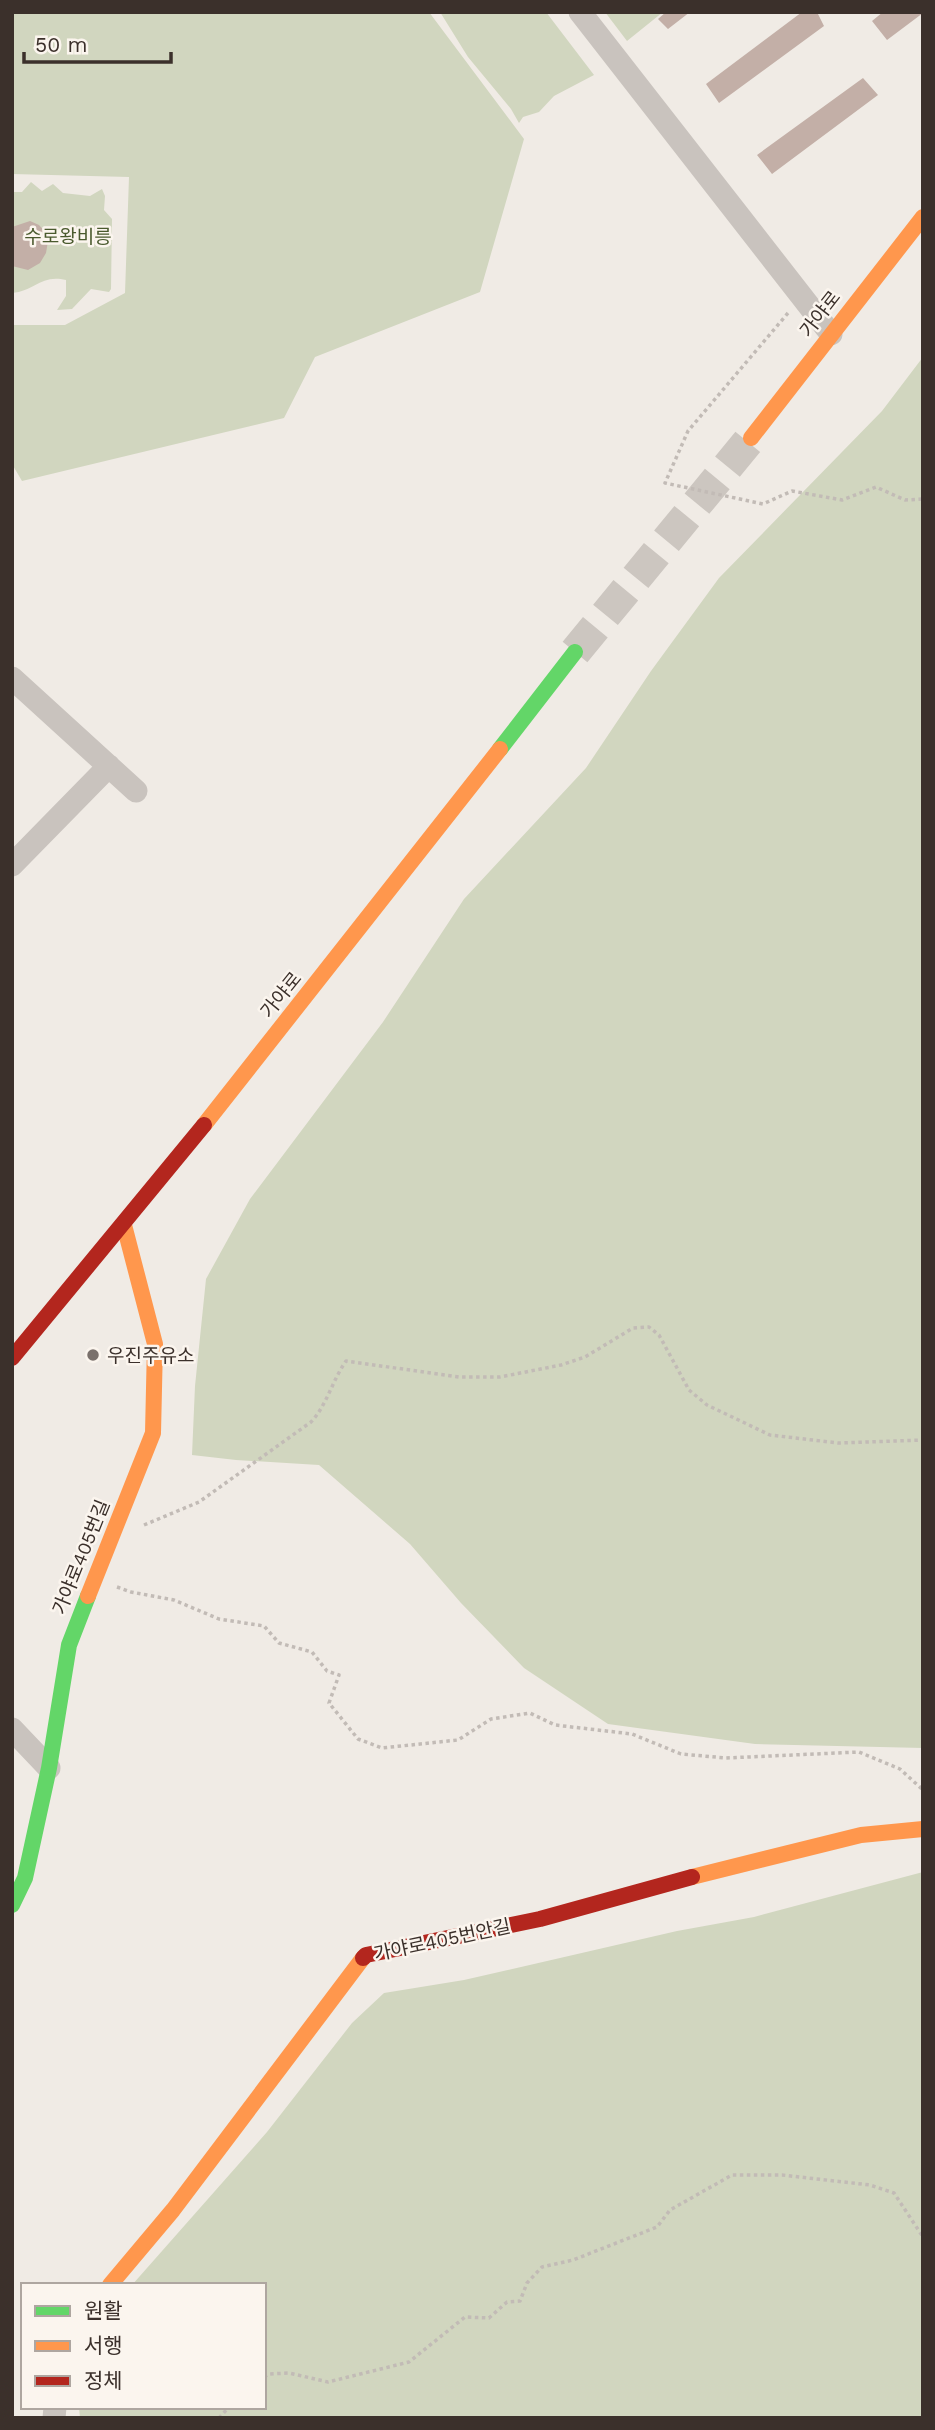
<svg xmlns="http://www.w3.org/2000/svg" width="935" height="2430" font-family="'Work Sans','Noto Sans KR',sans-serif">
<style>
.green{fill:#d1d6bf}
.building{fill:#c3afa7}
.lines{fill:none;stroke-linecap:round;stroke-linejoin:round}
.secondary-tunnel{stroke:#ccc6c0;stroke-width:32;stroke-dasharray:32 16;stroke-linecap:butt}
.path{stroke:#c2bbb6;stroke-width:3.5;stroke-dasharray:3.5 3.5;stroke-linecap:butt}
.street{stroke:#c9c3be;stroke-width:23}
.fast{stroke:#63d668;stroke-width:16}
.slow{stroke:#ff974d;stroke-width:16}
.jam{stroke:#b3261e;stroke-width:16}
.poi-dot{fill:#7a716c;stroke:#fbf5ee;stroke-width:2.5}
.labels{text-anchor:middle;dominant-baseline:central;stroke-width:5;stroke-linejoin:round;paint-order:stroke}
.park-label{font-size:19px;fill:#4a5a2e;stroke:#fbf5ee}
.street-label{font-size:19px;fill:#3b302b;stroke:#fbf5ee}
.poi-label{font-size:19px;fill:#3b302b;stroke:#fbf5ee;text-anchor:start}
</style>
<rect width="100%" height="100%" fill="#f0ebe5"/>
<path class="green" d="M12,12H429L524,139L480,292L315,357L284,418L22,481L12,464V325H65L125,293L129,177L12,174Z
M440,12H546L594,75L554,96L539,112L523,117L519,123L511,109L468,57Z
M605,12H663L627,41Z
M31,182L42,191L53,184L63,193L90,196L102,189L105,196L104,210L112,219L111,289L109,292L91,289L72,309L57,310L66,296V280C41,274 35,291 12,293V192H22Z
M923,357V1748L755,1744L608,1724L524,1668L461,1603L410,1544L319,1465L236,1460L192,1455L195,1386L206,1279L250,1199L383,1022L464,899L586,768L651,671L719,578L882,411Z
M923,1872V2418H80L79,2407H264V2285H132L267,2132L352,2023L384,1993L464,1980L677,1931L754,1917Z"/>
<path class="building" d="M666,12H690L668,29L658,19Z
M802,12H817L824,26L719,103L706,84Z
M883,12H923V13L887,40L872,21Z
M863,78L878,95L772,174L757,155Z
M30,221L39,225L46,233L48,241L46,253L40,263L28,270L12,266V227Z"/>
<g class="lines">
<path class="secondary-tunnel" d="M575,652L751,438"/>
<path class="path" d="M788,313L688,431L665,483L763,504L792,491L842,500L876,487L905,500L923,499
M144,1525L199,1502L311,1422C327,1405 332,1381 346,1361L459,1377H500L561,1365L585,1357L633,1328L649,1327L659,1335L689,1390L707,1405L770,1435L838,1443L923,1440
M117,1587L131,1592L174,1600L219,1619L264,1626L279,1643L312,1652L327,1671L339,1675L329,1703L358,1739L382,1748L458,1740L491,1719L530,1713L555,1725L632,1734L681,1754L726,1758L859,1752L900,1769L923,1790
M264,2377L269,2374L289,2373L328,2382L409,2362L465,2317L489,2318L507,2302L520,2301L527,2283L542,2267L573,2260L657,2227L670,2210L732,2175H782L870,2185L894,2193L923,2237
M219,2418L229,2407"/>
<path class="street" d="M580,12L831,334
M12,678L136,791
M12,865L109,766
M12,1729L49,1768
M54,2418L55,2407"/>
<path class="fast" d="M500,749L575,652
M12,1905L25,1878L49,1768L69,1645L88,1596"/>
<path class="slow" d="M751,438L923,217
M204,1125L500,749
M88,1596L153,1433L155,1344L124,1225
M692,1877L861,1835L923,1829
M110,2285L173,2210L363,1958"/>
<path class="jam" d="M12,1358L204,1125
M363,1958L366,1955L540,1919L692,1877"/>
</g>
<circle class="poi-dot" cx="93" cy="1355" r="7"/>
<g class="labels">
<g class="park-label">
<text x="68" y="236">수로왕비릉</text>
</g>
<g class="street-label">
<text transform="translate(820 314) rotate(-52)">가야로</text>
<text transform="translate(281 995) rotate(-51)">가야로</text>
<text transform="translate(81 1557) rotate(-68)">가야로405번길</text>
<text transform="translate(442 1940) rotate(-12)">가야로405번안길</text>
</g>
<g class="poi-label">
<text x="107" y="1355">우진주유소</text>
</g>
</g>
<rect width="935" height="2430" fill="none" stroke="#3b302b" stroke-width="28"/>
<rect x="21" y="2283" width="245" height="126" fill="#fbf5ee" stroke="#aea6a0" stroke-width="2"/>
<rect x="35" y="2306" width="35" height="10" fill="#63d668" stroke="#aea6a0" stroke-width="2"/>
<text x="84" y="2318" font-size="21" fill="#3b302b">원활</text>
<rect x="35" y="2341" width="35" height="10" fill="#ff974d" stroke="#aea6a0" stroke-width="2"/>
<text x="84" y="2353" font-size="21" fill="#3b302b">서행</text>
<rect x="35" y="2376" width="35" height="10" fill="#b3261e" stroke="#aea6a0" stroke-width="2"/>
<text x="84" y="2388" font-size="21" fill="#3b302b">정체</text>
<path d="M24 52v10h147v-10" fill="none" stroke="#3b302b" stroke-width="3.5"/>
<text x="35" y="52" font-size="21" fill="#3b302b" stroke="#fbf5ee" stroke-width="5" paint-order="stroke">50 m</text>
</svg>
